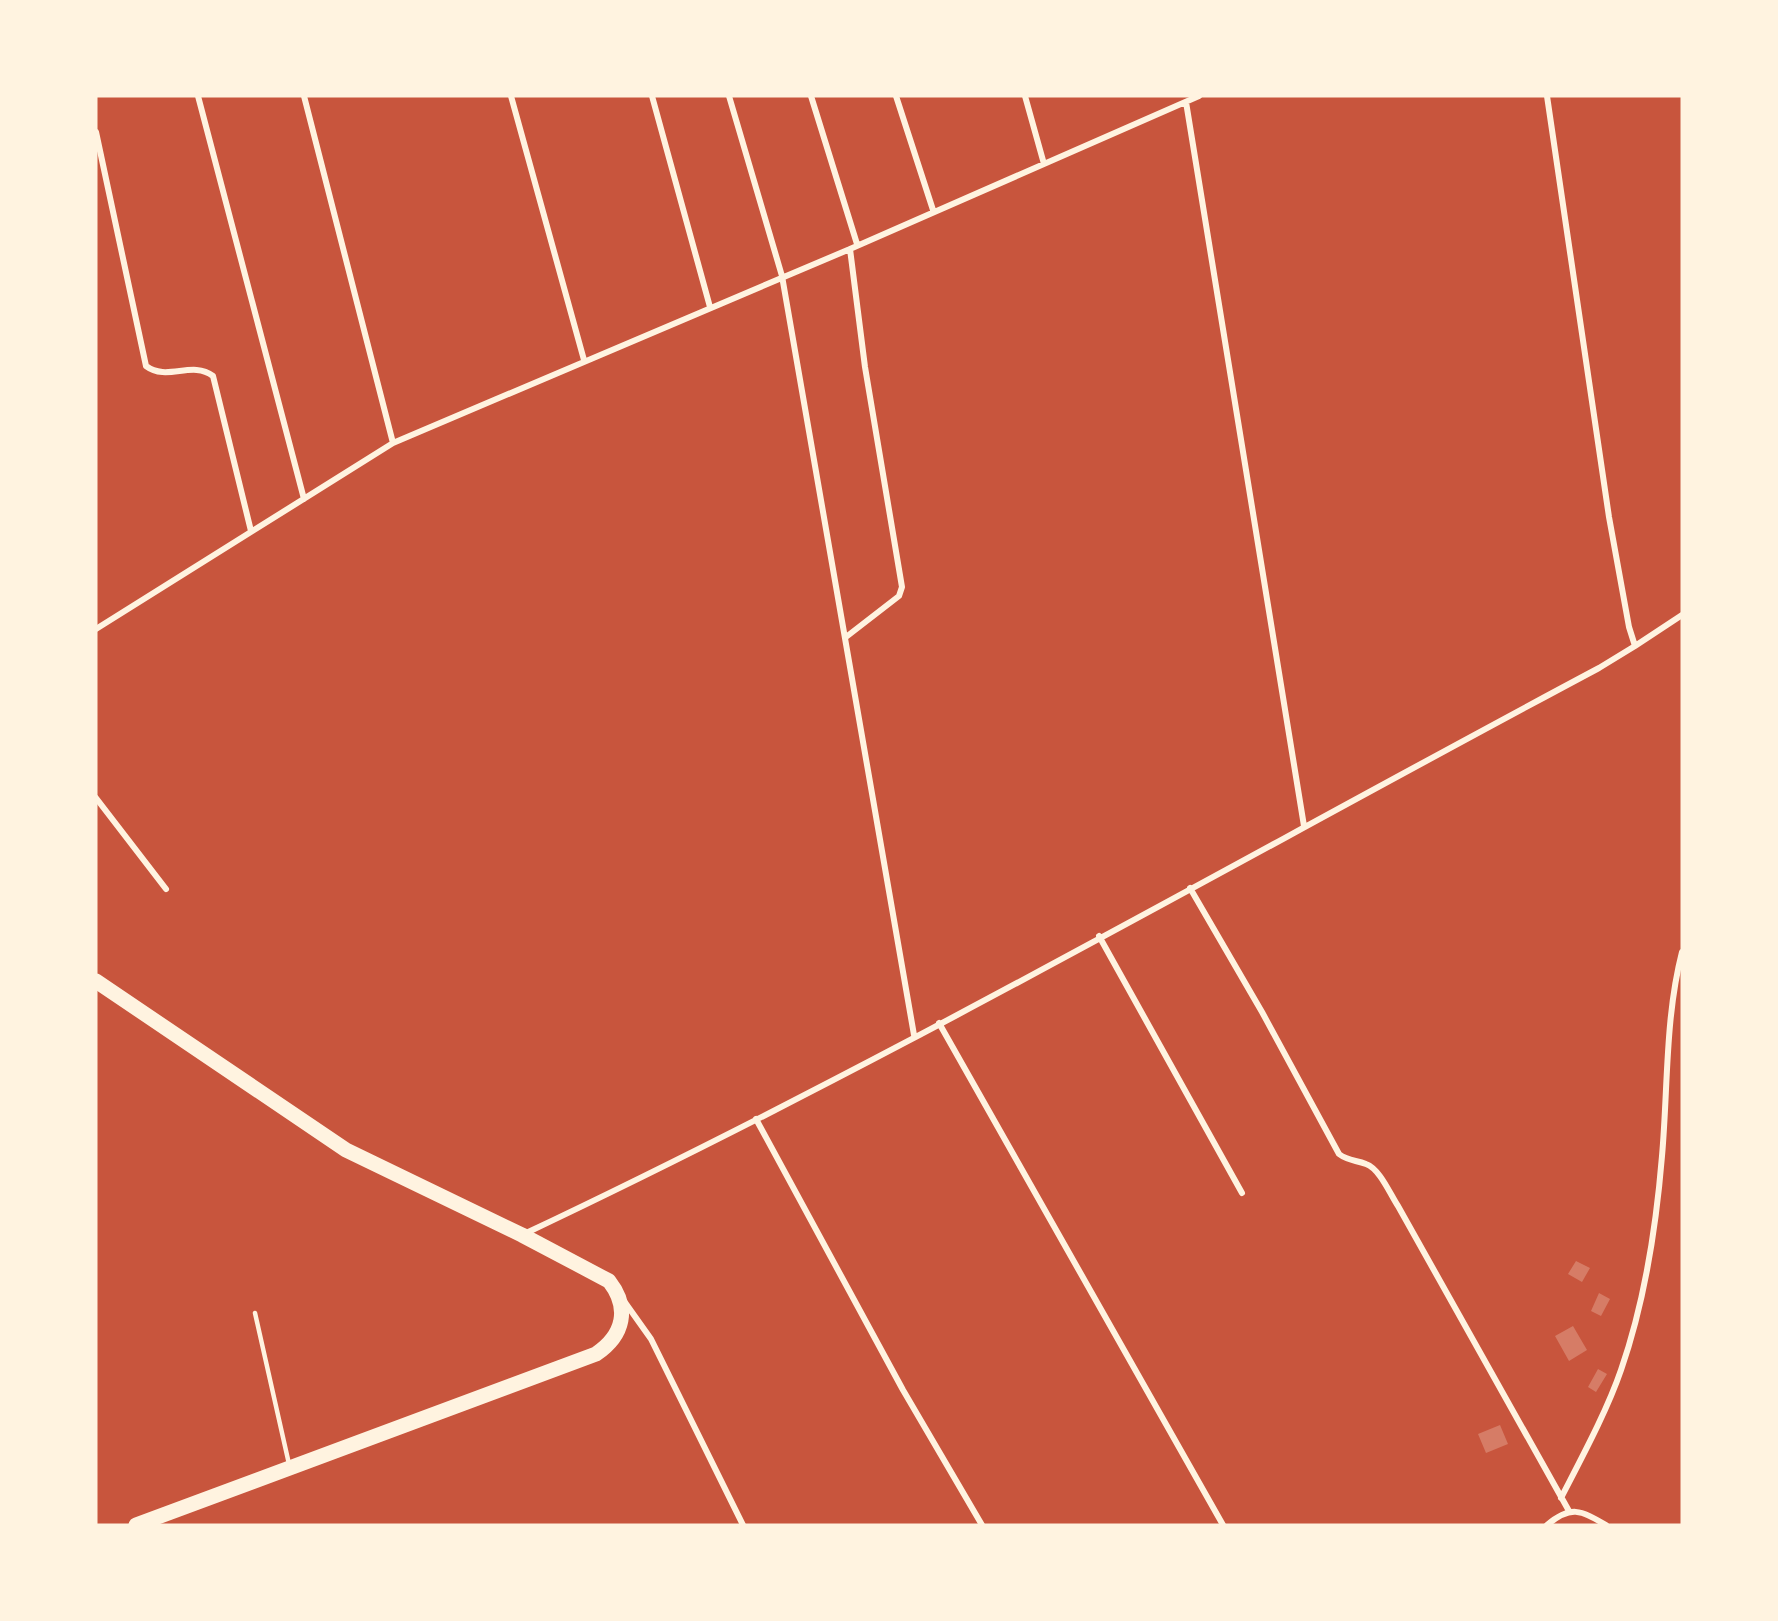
<svg xmlns="http://www.w3.org/2000/svg" width="1778" height="1621" font-family="'Public Sans',sans-serif">
<style>
.building{fill:#d67c66}
.lines{fill:none;stroke-linecap:round;stroke-linejoin:round}
.service{stroke:#fff3e0;stroke-width:4.5}
.minor{stroke:#fff3e0;stroke-width:6}
.primary{stroke:#fff3e0;stroke-width:15}
</style>
<rect width="100%" height="100%" fill="#c8553d"/>
<path class="building" d="M1576,1261L1590,1268L1582,1282L1568,1274Z
M1599,1293L1610,1299L1601,1316L1591,1311Z
M1573,1326L1587,1350L1569,1361L1555,1336Z
M1598,1369L1607,1374L1596,1392L1588,1387Z
M1500,1425L1508,1444L1486,1453L1478,1434Z"/>
<g class="lines">
<path class="service" d="M255,1313L289,1464"/>
<path class="minor" d="M198,96L304,499
M304,96L393,443
M511,96L584,360
M652,96L710,307
M729,96L782,276L914,1035
M811,96L857,244
M896,96L933,210
M1025,96L1044,164
M1186,102L1304,826
M96,132L146,366C167,382 192,360 213,376L251,531
M96,629L393,443L850,249L1199,96
M846,637L899,596L902,587L865,367L850,249
M1635,646L1682,615
M96,798L166,889
M1190,888L1262,1012L1339,1154C1348,1161 1356,1160 1366,1164C1380,1169 1390,1194 1398,1206L1569,1511
M1099,936L1242,1193
M939,1023L1223,1525
M756,1119L903,1390L982,1525
M524,1234C890,1061 1242,858 1599,668L1635,646L1629,627L1609,517L1547,96
M624,1301L651,1339L743,1525
M1561,1498C1581,1459 1607,1411 1621,1370C1645,1301 1656,1229 1662,1156C1668,1088 1665,1018 1682,952
M1547,1525C1571,1505 1580,1510 1606,1525"/>
<path class="primary" d="M96,981L346,1150L522,1235L609,1281C630,1308 624,1335 596,1354L136,1525"/>
</g>
<rect width="1778" height="1621" fill="none" stroke="#fff3e0" stroke-width="195"/>
</svg>
